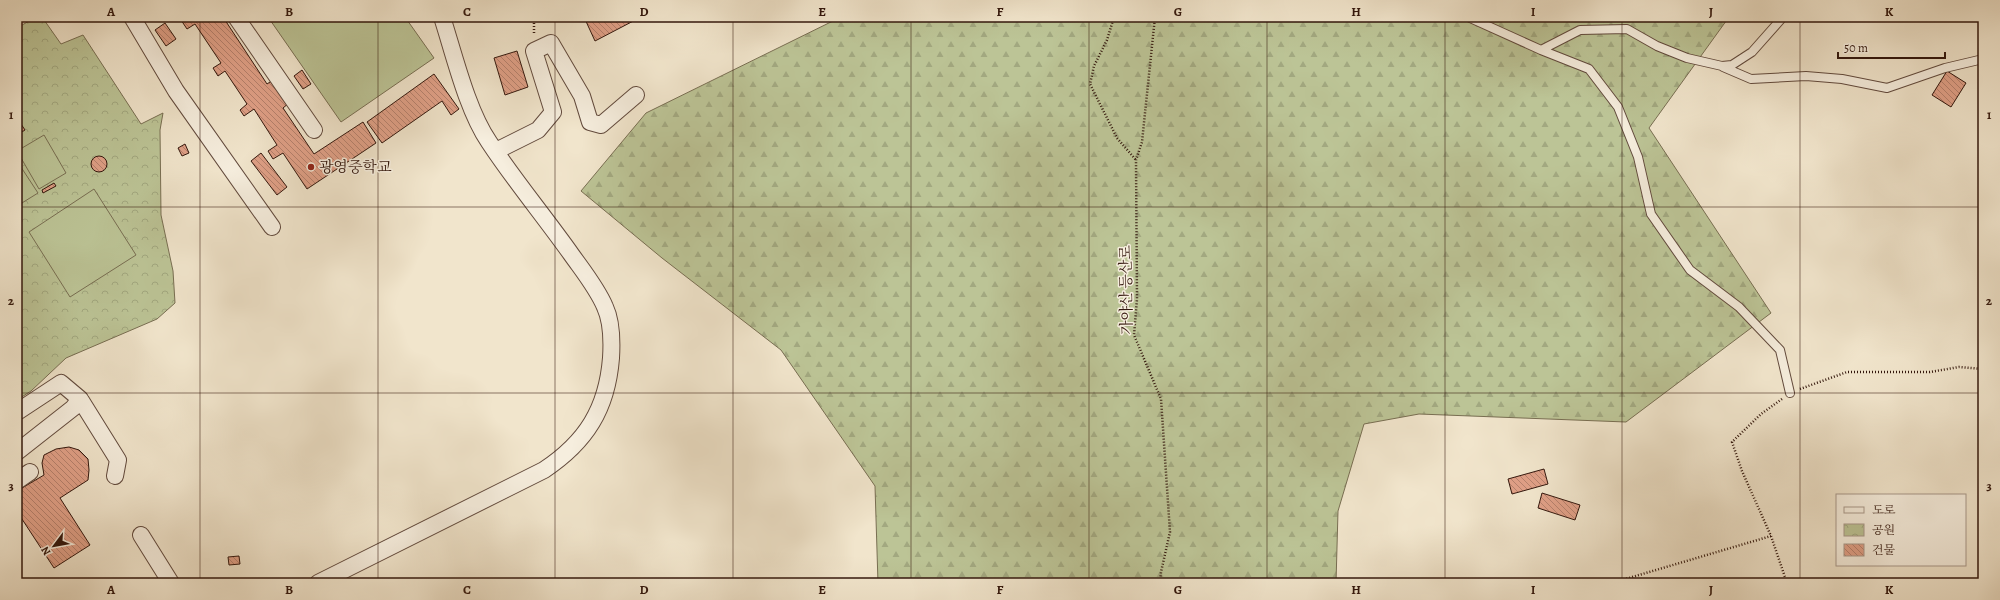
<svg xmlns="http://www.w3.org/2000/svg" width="2000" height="600" font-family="Alegreya,'Noto Serif KR',serif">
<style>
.forest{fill:url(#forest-firs);stroke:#786e52}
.park{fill:url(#park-crowns);stroke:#786e52}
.garden{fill:#bcc496;stroke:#786e52}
.building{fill:url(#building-back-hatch);stroke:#33170d}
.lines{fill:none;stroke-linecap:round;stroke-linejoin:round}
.service-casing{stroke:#624a3d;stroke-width:10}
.minor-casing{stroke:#624a3d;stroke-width:18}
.path{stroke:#33170d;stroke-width:2.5;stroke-dasharray:1 2;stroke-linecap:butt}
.service{stroke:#f6eede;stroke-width:8}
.minor{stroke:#f6eede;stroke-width:16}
.grid{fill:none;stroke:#33170d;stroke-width:1;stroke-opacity:0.55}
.poi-dot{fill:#8f2418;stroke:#f6eede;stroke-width:1.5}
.labels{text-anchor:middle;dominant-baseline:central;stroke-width:3;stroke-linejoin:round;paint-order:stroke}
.poi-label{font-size:15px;fill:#33170d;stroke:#f6eede;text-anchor:start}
.street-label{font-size:15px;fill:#33170d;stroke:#f6eede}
.neatline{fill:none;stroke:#33170d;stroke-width:1.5}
.grid-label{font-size:13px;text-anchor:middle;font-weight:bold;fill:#33170d}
</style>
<defs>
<pattern id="forest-firs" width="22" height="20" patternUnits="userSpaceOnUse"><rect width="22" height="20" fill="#bcc496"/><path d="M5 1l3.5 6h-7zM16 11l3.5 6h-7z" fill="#a2a880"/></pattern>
<pattern id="park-crowns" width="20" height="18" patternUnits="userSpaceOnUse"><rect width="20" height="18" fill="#bcc496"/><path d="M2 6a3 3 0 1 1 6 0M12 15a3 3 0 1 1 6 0" fill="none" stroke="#a2a880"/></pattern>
<pattern id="building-back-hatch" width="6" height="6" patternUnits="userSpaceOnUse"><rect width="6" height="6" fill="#e0a087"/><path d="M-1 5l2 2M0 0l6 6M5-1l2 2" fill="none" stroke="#b6816d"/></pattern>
</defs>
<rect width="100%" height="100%" fill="#f1e5cc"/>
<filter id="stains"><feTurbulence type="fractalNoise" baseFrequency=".005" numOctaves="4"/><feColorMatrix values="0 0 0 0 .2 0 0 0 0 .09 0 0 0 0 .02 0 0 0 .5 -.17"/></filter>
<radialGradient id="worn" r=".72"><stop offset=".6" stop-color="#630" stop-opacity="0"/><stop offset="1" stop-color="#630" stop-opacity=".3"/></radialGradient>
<path class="forest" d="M841,17H1729L1649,128L1771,313L1626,422L1419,414L1364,424L1338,511L1336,583H878L875,486L781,350L662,258L581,191L646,113Z"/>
<path class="park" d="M36,17H42L61,44L83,35L141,124L163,113L160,130L161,215L173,271L175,303L157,319L66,358L31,391L17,400V28Z"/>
<path class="garden" d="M268,17H405L434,58L341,122Z
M44,135L66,173L39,189L17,151Z
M17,161L38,193L17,206Z
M94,189L136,255L70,297L29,232Z"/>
<path class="building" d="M179,17H223L267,84L273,80L289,103L283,108L314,154L363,122L376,143L307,189L283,153L273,159L268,151L277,145L254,109L244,116L240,110L247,104L225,71L218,76L213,68L221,63L195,24L187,29Z
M584,17H641L595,41Z
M165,23L176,39L166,46L155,30Z
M517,51L528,87L505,95L494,58Z
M302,70L311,84L303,89L294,76Z
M1947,71L1966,83L1951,107L1932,95Z
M434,74L459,109L451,115L442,101L382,143L367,122Z
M17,118L25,130L17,135Z
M185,144L189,153L182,156L178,148Z
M261,153L287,187L277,195L251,161Z
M91 164a8 8 0 1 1 16 0a8 8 0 1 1-16 0Z
M54,183L56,186L43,193L42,190Z
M69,447L79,450L88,459L89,470L88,480L60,498L90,545L54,568L20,516L17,518V491L44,475L42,463L44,455L56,449Z
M1544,469L1548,484L1512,494L1508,479Z
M1542,493L1580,505L1575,520L1538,508Z
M239,556L240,564L229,565L228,557Z"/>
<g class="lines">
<defs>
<path id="service" d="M1468,17L1541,50L1580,30L1627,29L1657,46L1687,58L1722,66L1732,65L1752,52L1783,17
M1541,50L1589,69L1618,107L1638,157L1651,214L1690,270L1739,307L1780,350L1790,393
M1723,67L1751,79L1806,76L1842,79L1887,88L1945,68L1983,59"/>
<path id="minor" d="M132,17L176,91L272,227
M236,17L314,130
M496,151L538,130L553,112L534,51L551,43L582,96L590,122L601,125L636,95
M17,412L61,383L80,399L118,460L115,476
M17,452L73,408L80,399
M17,481L30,472
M141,535L171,583
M318,583L544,470C586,442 607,409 611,358C612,342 612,322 605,307C597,288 583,271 571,254C544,216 514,180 489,142C467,110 454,54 442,17"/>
</defs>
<use href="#service" class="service-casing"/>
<use href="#minor" class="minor-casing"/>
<path class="path" d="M534,17V34
M1114,17L1107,40L1094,66L1090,84L1117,138L1136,160
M1155,17L1142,142L1136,160L1137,299L1134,335L1161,399L1170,532L1161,572L1160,583
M1800,389L1847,372H1930L1959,367L1983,369
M1782,399L1761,414L1732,442L1742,471L1771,536L1787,583
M1612,583L1771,536"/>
<use href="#service" class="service"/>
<use href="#minor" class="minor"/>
</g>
<path class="grid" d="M200,17V583M378,17V583M555,17V583M733,17V583M911,17V583M1089,17V583M1267,17V583M1445,17V583M1622,17V583M1800,17V583M17,207H1983M17,393H1983"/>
<circle class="poi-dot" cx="311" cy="167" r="4"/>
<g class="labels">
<g class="poi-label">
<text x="319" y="167">광영중학교</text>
</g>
<g class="street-label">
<text transform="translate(1126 290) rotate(-91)">가야산 등산로</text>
</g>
</g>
<rect width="2000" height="600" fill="none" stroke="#f1e5cc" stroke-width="44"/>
<rect x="1836" y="494" width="130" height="72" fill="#f6eede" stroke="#a8988a"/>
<rect x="1844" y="507" width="20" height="6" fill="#f6eede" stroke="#a8988a"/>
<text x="1872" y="514" font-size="12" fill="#33170d">도로</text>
<rect x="1844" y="524" width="20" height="12" fill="url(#park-crowns)" stroke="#a8988a"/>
<text x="1872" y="534" font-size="12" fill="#33170d">공원</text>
<rect x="1844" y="544" width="20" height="12" fill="url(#building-back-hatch)" stroke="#a8988a"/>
<text x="1872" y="554" font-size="12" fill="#33170d">건물</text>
<g transform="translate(54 546) rotate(238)" stroke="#f6eede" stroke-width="3" paint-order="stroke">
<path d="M0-3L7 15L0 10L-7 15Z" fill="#33170d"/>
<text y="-6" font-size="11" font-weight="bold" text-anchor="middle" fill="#33170d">N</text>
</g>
<path d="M1838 52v6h107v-6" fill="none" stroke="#33170d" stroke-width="2"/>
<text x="1844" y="52" font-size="12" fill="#33170d" stroke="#f6eede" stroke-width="3" paint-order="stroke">50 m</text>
<rect x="22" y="22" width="1956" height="556" class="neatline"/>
<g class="grid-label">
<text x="111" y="16">A</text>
<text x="289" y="16">B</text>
<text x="467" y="16">C</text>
<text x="644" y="16">D</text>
<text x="822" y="16">E</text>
<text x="1000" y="16">F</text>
<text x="1178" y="16">G</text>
<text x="1356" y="16">H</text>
<text x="1533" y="16">I</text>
<text x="1711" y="16">J</text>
<text x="1889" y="16">K</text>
<text x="11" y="119">1</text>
<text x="1989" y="119">1</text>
<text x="11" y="305">2</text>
<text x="1989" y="305">2</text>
<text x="11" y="490">3</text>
<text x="1989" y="490">3</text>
<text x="111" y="594">A</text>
<text x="289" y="594">B</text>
<text x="467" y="594">C</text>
<text x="644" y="594">D</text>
<text x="822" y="594">E</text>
<text x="1000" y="594">F</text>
<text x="1178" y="594">G</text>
<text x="1356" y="594">H</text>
<text x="1533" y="594">I</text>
<text x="1711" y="594">J</text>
<text x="1889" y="594">K</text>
</g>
<rect width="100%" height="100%" filter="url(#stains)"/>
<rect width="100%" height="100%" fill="url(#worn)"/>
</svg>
